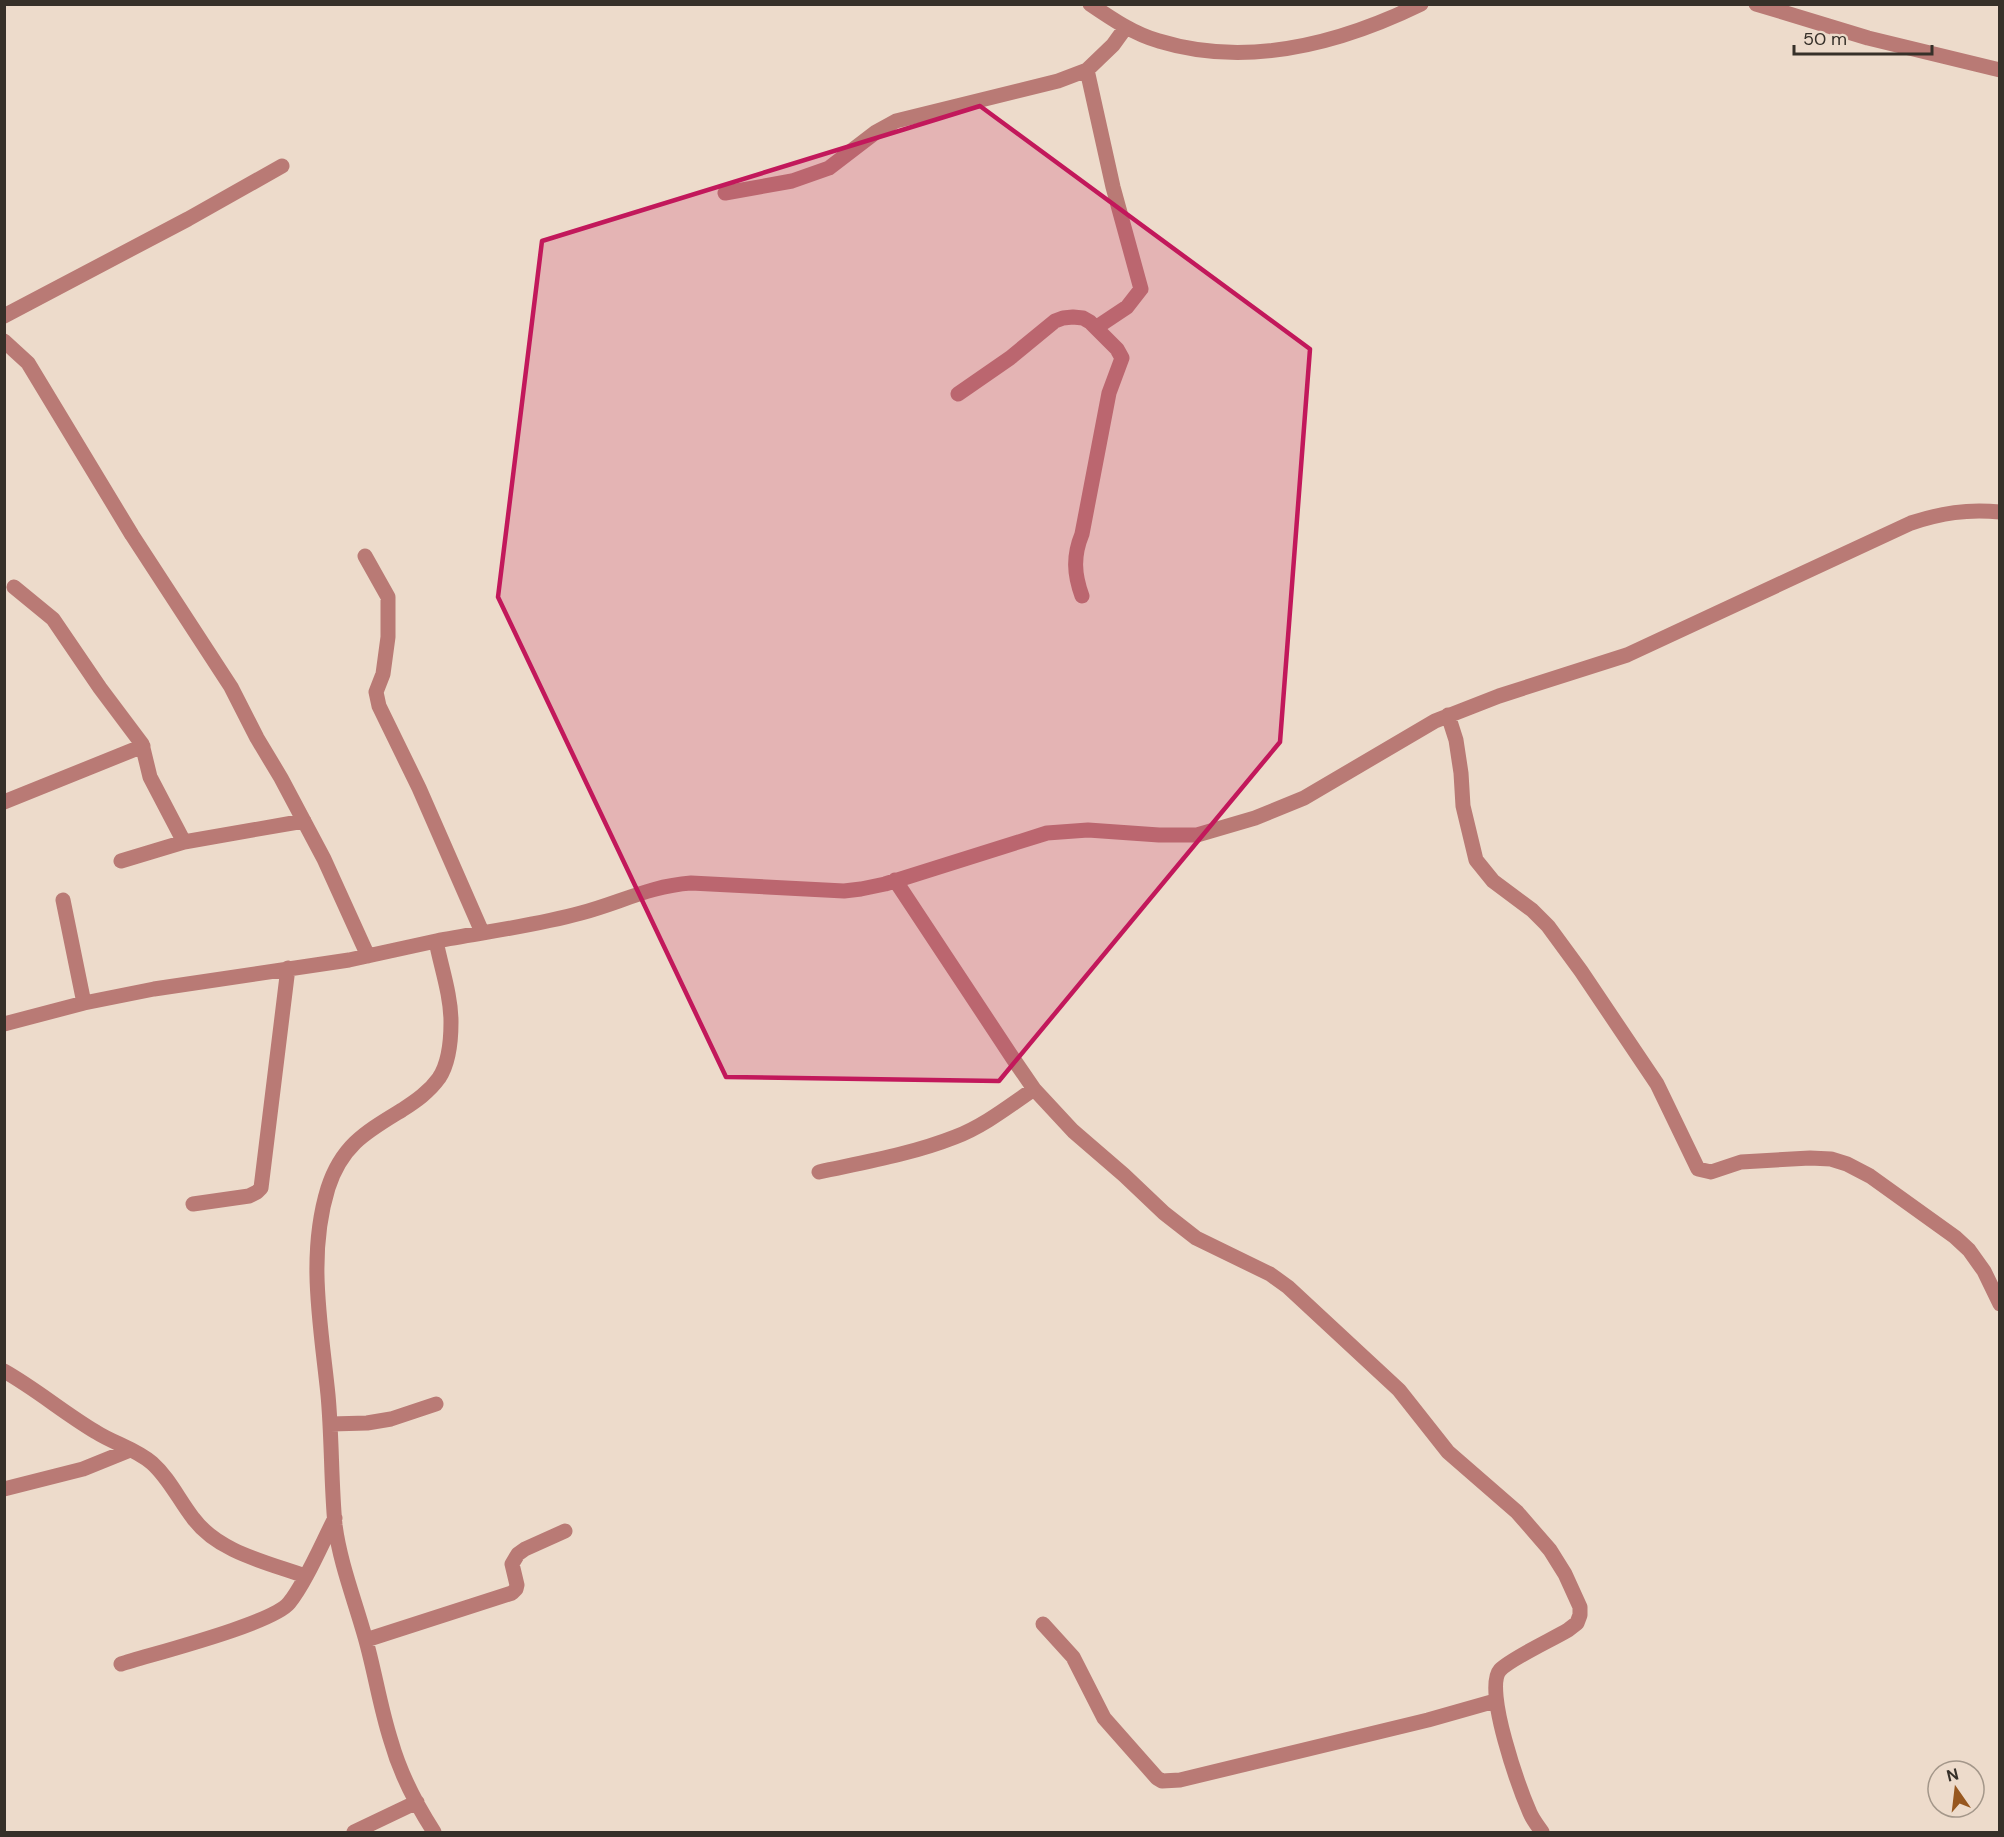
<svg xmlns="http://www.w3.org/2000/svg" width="2004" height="1837" font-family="'DM Sans',sans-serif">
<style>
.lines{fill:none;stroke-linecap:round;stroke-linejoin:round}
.minor{stroke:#b97a75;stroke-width:15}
.marked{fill:#c2185b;fill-opacity:0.2;stroke:#c2185b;stroke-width:4.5;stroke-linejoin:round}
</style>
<rect width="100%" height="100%" fill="#eddbcb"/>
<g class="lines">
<path class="minor" d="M1090,4C1112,19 1134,34 1159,41C1247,68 1341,43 1421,4
M1756,4L1868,38L2000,70
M1087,70L1113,187L1141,289L1127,307L1097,327
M725,193L792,181L829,168L876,132L896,121L1058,81L1087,70L1113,45L1126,27
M4,316L188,219L282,166
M4,341L28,363L132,535L231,687L257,738L281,778L324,859L368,956
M958,394L1010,358L1055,321L1063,318L1073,317L1083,318L1090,322L1117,349L1122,358L1109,393L1082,534C1073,556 1074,574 1082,596
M365,556L388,597V637L383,674L376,692L379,706L419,788L482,932
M14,587L53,619L100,688L142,744L150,777L184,842
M1448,715L1456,740L1461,773L1463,806L1476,860L1493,881L1532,910L1548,926L1581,971L1657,1084L1698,1169L1711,1172L1741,1162L1810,1158L1831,1159L1847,1164L1870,1176L1955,1237L1969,1250L1984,1271L2000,1304
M4,802L143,746
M121,861L184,842L304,821
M895,880L1014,1060L1034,1089L1073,1131L1124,1175L1164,1213L1196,1238L1270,1274L1288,1287L1399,1390L1448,1452L1517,1512L1550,1550L1565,1574L1580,1607V1615L1577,1623L1568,1630C1553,1639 1510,1659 1500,1670C1483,1689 1520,1790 1530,1813C1533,1820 1538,1826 1542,1832
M63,900L84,1003
M4,1024L84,1003L154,989L349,960L436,941
M819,1172C865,1162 912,1154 955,1137C984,1126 1009,1106 1034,1089
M193,1204L249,1196L257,1192L261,1188L288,968
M4,1371C36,1389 64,1413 96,1432C113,1443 136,1449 152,1463C169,1478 179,1500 193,1518C218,1552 266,1562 305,1576
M331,1424L367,1423L391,1419L436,1404
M4,1489L83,1469L130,1450
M1043,1624L1073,1657L1104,1718L1157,1778L1162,1781L1180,1780L1428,1720L1495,1701
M366,1640L512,1593L516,1589L517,1585L512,1564L518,1554L525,1549L565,1531
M121,1664C152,1654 272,1624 289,1603C306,1582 322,1543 335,1518
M354,1832L417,1802
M434,1832C416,1804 400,1773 391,1741C380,1707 375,1672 365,1637C355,1601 340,1563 335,1525C331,1482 332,1438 328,1395C321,1326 307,1256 328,1188C342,1145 366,1132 402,1110C416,1101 429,1092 439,1078C449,1063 451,1040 451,1022C451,995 441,967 436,941C484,932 534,926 581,913C619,903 650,886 691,883L844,891L861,889L885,884L1047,833L1088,830L1159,835H1197L1255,818L1304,798L1435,721L1499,696L1627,655L1911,523C1942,513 1966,509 2000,512"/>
</g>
<path class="marked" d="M980,106L1310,349L1280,742L999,1081L726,1077L498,597L542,241Z"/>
<rect width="2004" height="1837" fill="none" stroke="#363029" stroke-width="12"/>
<g transform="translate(1956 1789) rotate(346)"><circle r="28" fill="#eddbcb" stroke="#a4978a" stroke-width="1.5"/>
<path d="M0-4.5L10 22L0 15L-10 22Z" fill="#97571f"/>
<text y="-9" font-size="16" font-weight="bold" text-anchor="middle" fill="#363029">N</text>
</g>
<path d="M1794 45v9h138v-9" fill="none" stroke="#363029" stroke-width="3"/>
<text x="1803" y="45" font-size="18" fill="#363029" stroke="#eddbcb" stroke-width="4.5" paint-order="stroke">50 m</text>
</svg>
